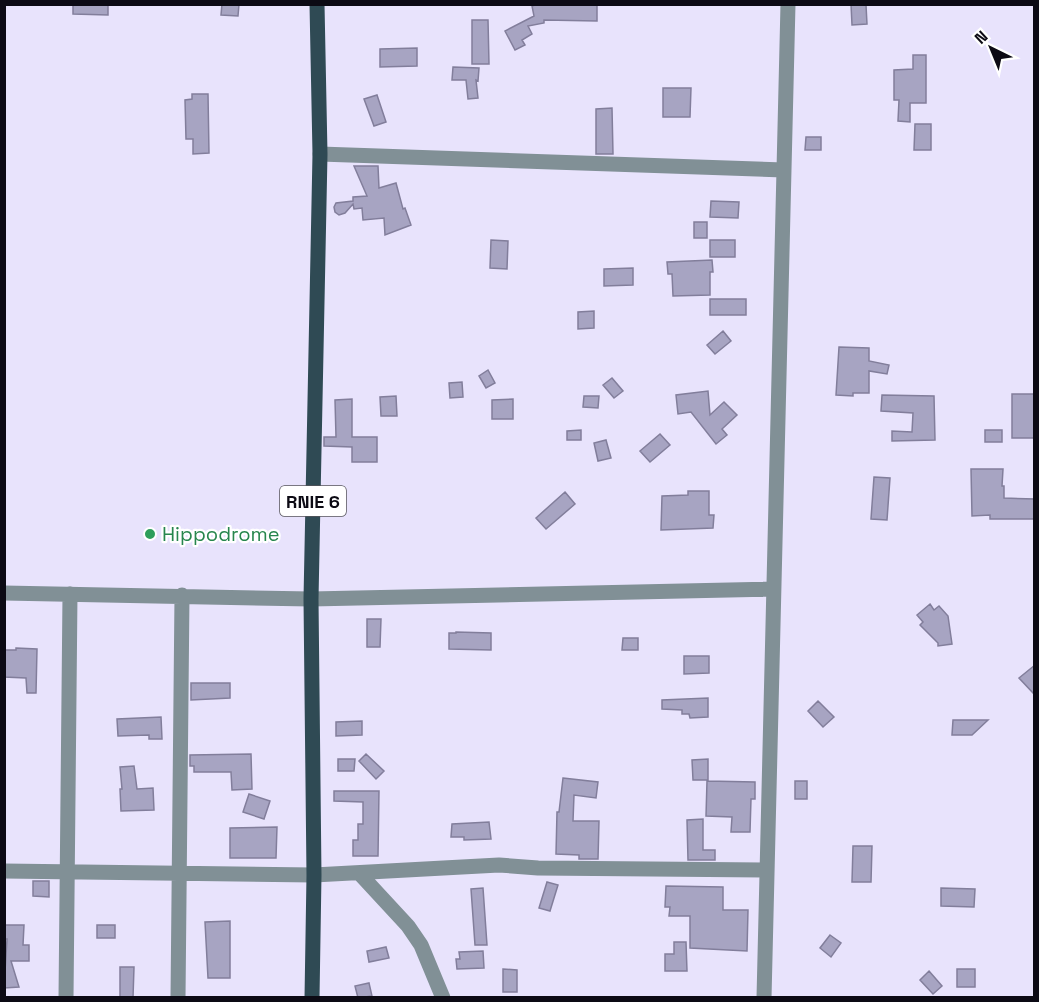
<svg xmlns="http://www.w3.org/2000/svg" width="1039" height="1002" font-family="'Space Grotesk',sans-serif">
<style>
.building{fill:#a7a4c2;stroke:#827e9b;stroke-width:1.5}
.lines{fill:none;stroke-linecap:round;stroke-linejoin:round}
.minor{stroke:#819096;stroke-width:15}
.primary{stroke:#2f4a54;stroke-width:15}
.leisure-dot{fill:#2e9e5b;stroke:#fff;stroke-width:2}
.labels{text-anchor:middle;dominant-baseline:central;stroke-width:4.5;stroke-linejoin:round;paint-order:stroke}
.shield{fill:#fff;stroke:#55545a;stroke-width:1.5}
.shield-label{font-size:18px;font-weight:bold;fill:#0c0a14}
.leisure-label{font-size:20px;fill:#27864d;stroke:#fff;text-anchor:start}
</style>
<rect width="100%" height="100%" fill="#e8e3fc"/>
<path class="building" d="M73,4H108V15L73,14Z
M222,4H239L238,16L221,15Z
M538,4H597V21L544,20V23L528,26L532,34L522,40L525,45L515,50L505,31L534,16L532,6Z
M851,4L866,5L867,24L852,25Z
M472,20H488L489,64H472Z
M417,48V66L380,67V49Z
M913,55H926V103H910V122L898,121L899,100H894V70L913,69Z
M453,67L479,68L478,81L476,80L478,98L468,99L466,80H452Z
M663,88H691L690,117H663Z
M192,94H208L209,153L193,154V139H186L185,100L192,99Z
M377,95L386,122L374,126L364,99Z
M612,108L613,154H596V109Z
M915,124H931V150H914Z
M806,137H821V150H805Z
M354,166H378L379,188L396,183L403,209L405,208L411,225L385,235L384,218L363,220L362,208L354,209L353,204L345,213L339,215L335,212L334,207L336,203L353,201V197L367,196Z
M711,201L739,202L738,218L710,217Z
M694,222H707V238H694Z
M491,240L508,241L507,269L490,268Z
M710,240H735V257H710Z
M712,260L713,272H710V295L673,296L672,274H668L667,262Z
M633,268V285L604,286V269Z
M710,299H746V315H710Z
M594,311V328L578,329V312Z
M723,331L731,341L715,354L707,345Z
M839,347L869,348V361L889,365L887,374L869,371V393H853V396L836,395Z
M488,370L495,383L486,388L479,376Z
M612,378L623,391L614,398L603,385Z
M462,382L463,397L450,398L449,383Z
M708,391L710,415L724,402L737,415L722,429L727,435L716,444L691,412L678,414L676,395Z
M1012,394H1034V438H1012Z
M882,395L934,396L935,440L892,441V431L912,432L913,413L881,411Z
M396,396L397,416H381L380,397Z
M584,396H599L598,408L583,407Z
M352,399V437H377V462H352V447L324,446V437H336L335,400Z
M513,399V419H492V400Z
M581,430V440H567V431Z
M985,430H1002V442H985Z
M660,434L670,445L650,462L640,451Z
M606,440L611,458L598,461L594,443Z
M971,469H1003L1002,486H1004V498L1035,499V519H990V515L972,516Z
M874,477L890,478L887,520L871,519Z
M688,491H709V515H714L713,528L661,530L662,496L688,495Z
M565,492L575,504L546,529L536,518Z
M930,604L934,610L939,606L948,616L952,644L938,646V643L920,625L923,622L917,615Z
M367,619H381L380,647H367Z
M456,632L491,633V650L449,649V633H456Z
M623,638H638V650H622Z
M16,648L37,649L36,693H27L26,678L4,677V650H16Z
M684,656H709V673L684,674Z
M1035,665V695L1019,678Z
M191,683H230V698L191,700Z
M708,698V717L690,718L689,714H682V710L662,709V700Z
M818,701L834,717L823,727L808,711Z
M161,717L162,739H149V735L118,736L117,719Z
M953,720H988L972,735H952Z
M362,721V735L336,736V722Z
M251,754L252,789L232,790L231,772H194V766H190V755Z
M366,754L384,771L376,779L359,761Z
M338,759H355L354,771H338Z
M708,759V780H693L692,760Z
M134,766L137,789L153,788L154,810L121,811L120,789H122L120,767Z
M563,778L598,782L596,798L574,795L573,821H599L598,859H579V855L556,854L557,812H559Z
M707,781L755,782V799H751L750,832H731L732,817L706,816Z
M795,781H807V799H795Z
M334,791H379L378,856H353V840H358V824H363V802L334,801Z
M249,794L270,801L264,819L243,812Z
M703,819V850H715V860H688L687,820Z
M489,822L491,839L464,840V837H451L452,824Z
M277,827L276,858H230V828Z
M853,846H872L871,882H852Z
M33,881H49V897L33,896Z
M547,882L558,885L550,911L539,908Z
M666,886L723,887V910H748L747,951L690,948V916H669L670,907H665Z
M483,888L487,945H475L471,889Z
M941,888L975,889L974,907L941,906Z
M230,921V978H208L205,922Z
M4,925H24L23,945H29V961H11L19,987L4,988L7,939H4Z
M97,925H115V938H97Z
M830,935L841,943L831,957L820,948Z
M674,942H686L687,971H665V954H674Z
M386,947L389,958L369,962L367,951Z
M483,951L484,968L457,969L456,959H460L459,952Z
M120,967H134L133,998H120Z
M503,969L517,970V992H503Z
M957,969H975V987H957Z
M929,971L942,986L933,994L920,980Z
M369,983L372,996L358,998L355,986Z"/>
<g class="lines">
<path class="minor" d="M320,154L784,170
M4,593L311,599L773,589
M4,871L314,875L499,865L538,868L767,870
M359,873L408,926L421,945L443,998
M66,998L70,594
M178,998L182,595
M764,998L788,4"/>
<path class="primary" d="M312,998L314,875L311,599L320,154L317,4"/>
</g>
<circle class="leisure-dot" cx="150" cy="534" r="6"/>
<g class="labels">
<rect class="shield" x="280" y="486" width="66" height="30" rx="4.5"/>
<g class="shield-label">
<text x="313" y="501">RNIE 6</text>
</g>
<g class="leisure-label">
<text x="162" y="534">Hippodrome</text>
</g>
</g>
<rect width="1039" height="1002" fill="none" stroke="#0c0a14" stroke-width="12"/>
<g transform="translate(991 48) rotate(317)" stroke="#ffffff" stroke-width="4.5" paint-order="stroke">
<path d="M0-4.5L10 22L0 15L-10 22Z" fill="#0c0a14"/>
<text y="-9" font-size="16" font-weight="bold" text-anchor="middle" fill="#0c0a14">N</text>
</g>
</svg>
